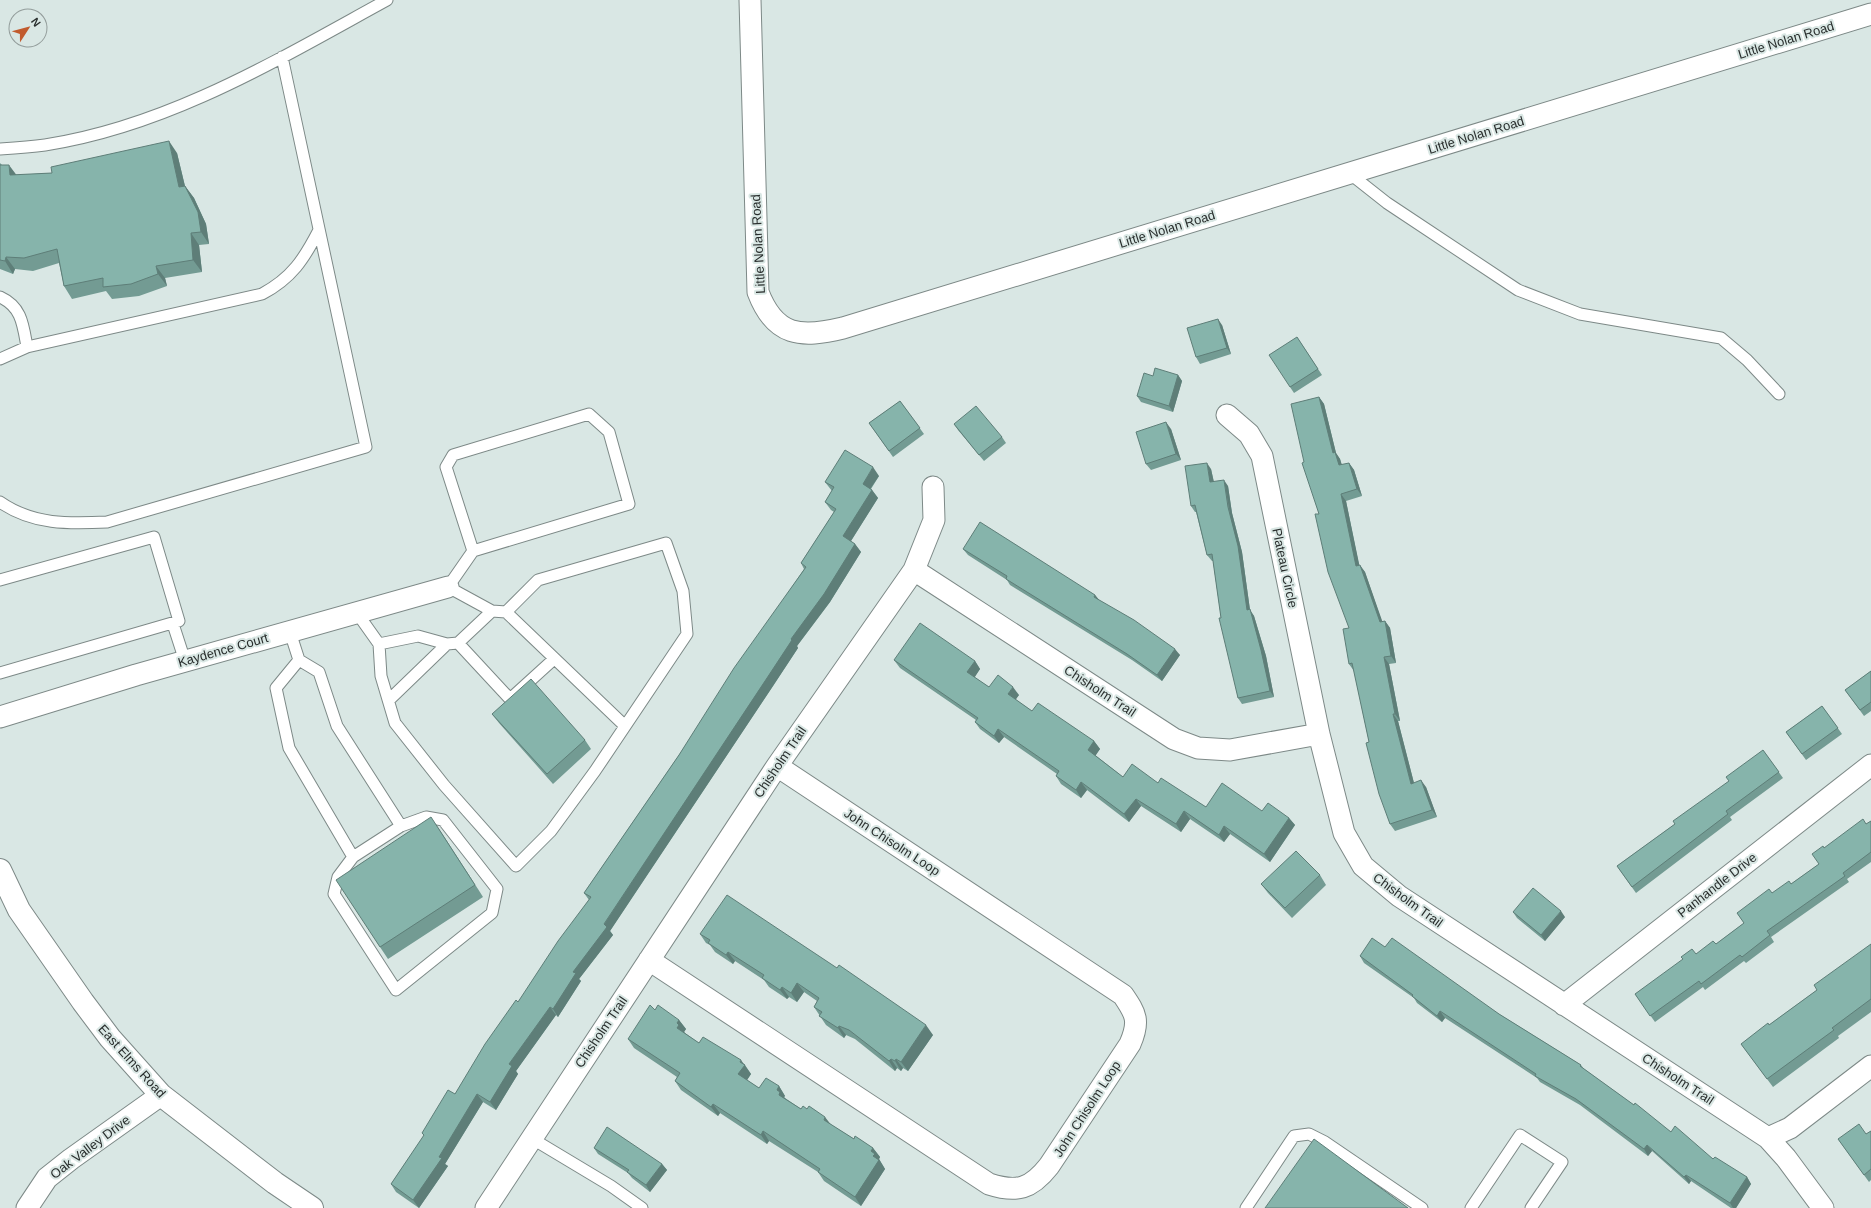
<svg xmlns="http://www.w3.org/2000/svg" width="1871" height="1208" font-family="Helvetica,sans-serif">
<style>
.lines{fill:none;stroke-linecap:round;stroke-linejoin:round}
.lane-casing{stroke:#7d8987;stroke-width:13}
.street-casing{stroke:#7d8987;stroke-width:23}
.secondary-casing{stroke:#7d8987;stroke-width:24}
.lane{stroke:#fff;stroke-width:11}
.street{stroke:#fff;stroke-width:21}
.secondary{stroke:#fff;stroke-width:22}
.wall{fill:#739b93}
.shaded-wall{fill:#5e7e78}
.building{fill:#86b4ab;stroke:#5e7e78}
.labels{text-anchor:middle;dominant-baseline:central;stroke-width:4;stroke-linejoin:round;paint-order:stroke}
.street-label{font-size:13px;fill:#292e2d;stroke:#d9e7e4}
</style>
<rect width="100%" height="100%" fill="#d9e7e4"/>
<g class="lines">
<defs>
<path id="lane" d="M0,149C15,148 30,147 45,145C169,126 279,59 387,0
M1349,173L1387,203L1518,290L1580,314L1721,338L1747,360L1779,394
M0,297C22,307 23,325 27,347
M0,359L27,347L262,294C292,278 304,259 319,230
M0,502C33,525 69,524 107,522L366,447L282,57
M473,551L629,504L609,432L589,414L453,455L446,467L473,551L448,587L492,611L458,643L447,644L418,636L379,644L381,676L395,723L444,785L516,866L551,831L595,771L687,634L683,591L666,543L538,580L506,612L492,611
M0,580L154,537L179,621L0,673
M506,612L625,726
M357,613L379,644
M173,624L185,661
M290,632L299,660L319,672L337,726L401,826L426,817L443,820L497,889L492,913L396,990L334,894L338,877L353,857L289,748L276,688L299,660
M458,643L510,699L554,659
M389,700L447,644
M353,857L401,826
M531,1138L611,1186L642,1208
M1246,1208L1294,1136L1309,1134L1325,1142L1422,1208
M1471,1208L1520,1135L1562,1162L1531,1208"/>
<path id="street" d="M750,0L758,292C775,337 801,338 843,328L1871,14
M1227,415L1249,434L1262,456L1319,734L1344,833L1363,866L1399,896L1768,1138L1790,1128L1871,1066
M914,570L1174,739L1198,748L1230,750L1319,734
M0,717L136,675L448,587
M649,960L989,1184C1017,1193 1031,1189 1049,1166L1130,1044C1140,1021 1136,1014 1123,995L777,766
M1564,1005L1871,765
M1768,1138L1786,1158L1823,1208
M27,1208L47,1178L71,1159L161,1095
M486,1208L777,766L914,570L934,520L933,487"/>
<path id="secondary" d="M0,870L19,910L83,1002L110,1038L161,1095L275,1183L312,1208"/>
</defs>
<use href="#lane" class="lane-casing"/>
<use href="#street" class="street-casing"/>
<use href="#secondary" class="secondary-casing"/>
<use href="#lane" class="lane"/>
<use href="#street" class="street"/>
<use href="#secondary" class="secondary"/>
</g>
<path class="wall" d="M177,153L185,186L194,198L206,224L209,244L199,245L202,272L165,278L167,286L139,296L112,299L106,291L72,299L64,286L59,263L33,271L15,269L13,274L0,269V163L2,165L16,175L52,173Z
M1222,325L1231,354L1200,364L1196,357Z
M1297,337L1322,375L1294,393L1290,387Z
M1178,375L1182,381L1173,412L1141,402L1137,396L1153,376Z
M1319,397L1324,404L1336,453L1340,459L1342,465L1349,463L1354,470L1362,496L1346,501L1359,565L1365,572L1382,622L1385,621L1390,628L1396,663L1389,664L1400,721H1398L1414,783L1426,787L1437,817L1395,831L1390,824L1369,742L1354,671L1349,664V628L1319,514L1304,462Z
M900,401L924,434L893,457L869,423Z
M954,424L1002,437L1006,443L984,461L958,430Z
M1171,429L1181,460L1151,470L1146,464Z
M1211,469L1214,482L1228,486L1232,513L1242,552L1250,610L1254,616L1266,656L1274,697L1242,704L1238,698L1221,618L1213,561H1212L1207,555L1196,512H1195L1191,506Z
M879,476L871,489L872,490L878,498L851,541L855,544L861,552L830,602L797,646L798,648L773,686L610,931L613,935L579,979L581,981L558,1017L556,1015L516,1071L518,1074L496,1110L483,1102L445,1164L448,1166L419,1208L396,1192L391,1184L424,1136L422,1133L455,1094L589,900L584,893L679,755L804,569L801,563L834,512L831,510L825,502L832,491L825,482Z
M963,549L1095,595L1099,600L1180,655L1162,681L1132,660L1010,585L1007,580L968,555Z
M894,660L975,661L980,669L974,677L989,687L1019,695L1015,699L1032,711L1094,741L1100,749L1095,755L1123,777L1158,783L1206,807L1262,811L1289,818L1295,825L1270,862L1230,834L1224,842L1190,819L1181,832L1141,806L1129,822L1087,790L1081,798L1061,784L1056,776L1057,774L1004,737L999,743L980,729L975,722L976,720L900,668Z
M1871,671V711L1864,716L1845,690Z
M1822,706L1842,734L1806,760L1786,732Z
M492,714L585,740L591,749L553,784L499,723Z
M1763,750L1783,778L1730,817L1732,820L1636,893L1617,866L1675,824L1729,781Z
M1871,821V862L1847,879L1849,882L1771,937L1774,942L1746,963L1744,961L1705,990L1703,987L1655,1022L1635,994L1696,954L1716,944L1744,923L1737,913L1772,893L1791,884L1819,864L1824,848L1866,824Z
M439,829L483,897L388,959L380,947Z
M1320,875L1326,885L1292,918L1268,893L1261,884Z
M1513,912L1565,917L1545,941L1517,918Z
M700,934L933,1035L908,1071L903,1068L901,1071L897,1068L895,1071L855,1039L846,1035L844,1038L826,1025L814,1007L817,1001L804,992L797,1002L789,997L787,999L769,987L764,980L735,961L733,964L715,952L710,945L706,943Z
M1871,944V1012L1838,1036L1839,1038L1773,1087L1741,1044L1769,1025L1817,990Z
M1385,947L1499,1014L1581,1065L1584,1069L1671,1132L1713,1159L1747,1177L1751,1184L1736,1208H1731L1691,1181L1689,1184L1652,1151L1648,1156L1580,1105L1540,1082L1537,1078L1445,1018L1442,1022L1417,1003L1414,998L1364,963L1360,956Z
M679,1020L686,1029L684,1032L685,1033L699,1043L745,1065L751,1074L747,1080L759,1088L779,1086L785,1096L784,1097L785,1098L801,1109L830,1124L854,1139L873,1148L880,1157L879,1159L885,1169L861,1206L824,1181L818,1172L769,1141L767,1144L720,1113L718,1116L681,1090L675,1081L677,1077L634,1048L628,1039Z
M1871,1131V1180L1869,1182L1838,1139L1866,1134Z
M594,1148L662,1164L667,1170L650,1192L632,1178L628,1173L598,1154Z"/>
<path class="shaded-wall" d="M169,141L177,153L188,199L179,187Z
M9,165L18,177L10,175Z
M185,186L194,198L206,224L209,244L201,232Z
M191,233L199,245L202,272L193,260Z
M6,257L15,269L13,274L5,261Z
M156,266L165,278L167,286L158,274Z
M1218,319L1222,325L1231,354L1227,348Z
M1178,375L1182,381L1173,412L1169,406Z
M1319,397L1324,404L1336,453L1340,459L1344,473L1339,465L1333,453Z
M1166,422L1171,429L1181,460L1176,454Z
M1207,463L1211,469L1215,488L1210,482Z
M1349,463L1354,470L1362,496L1357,489Z
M873,467L879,476L868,492L863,484Z
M1224,480L1228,486L1232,513L1242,552L1250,610L1254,616L1266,656L1274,697L1270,691L1247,610Z
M872,490L878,498L849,544L843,536Z
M1341,494L1346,501L1361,573L1356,566Z
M855,544L861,552L830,602L797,646L798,648L773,686L610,931L613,935L579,979L581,981L558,1017L553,1009L573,972L791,639Z
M1360,565L1365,572L1385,629L1380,622Z
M1095,595L1100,601L1094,597Z
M1385,621L1390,628L1396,663L1391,656Z
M1175,649L1180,655L1162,681L1157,675Z
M1384,657L1389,664L1400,721L1395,714Z
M975,661L980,669L973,680L967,672Z
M1013,687L1019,695L1014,702L1008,694Z
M1393,714L1398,721L1416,791L1411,784Z
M998,729L1004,737L999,743L994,736Z
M1094,741L1100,749L1094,758L1088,750Z
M1421,780L1426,787L1437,817L1432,810Z
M1081,782L1087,790L1081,798L1076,790Z
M1136,799L1141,806L1129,822L1124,814Z
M1184,811L1190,819L1181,832L1176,824Z
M431,817L439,829L483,897L475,885Z
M1289,818L1295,825L1270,862L1264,854Z
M1224,826L1230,834L1224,842L1219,835Z
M1561,911L1565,917L1545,941L1541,935Z
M728,952L735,961L733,964L726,955Z
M797,983L804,992L797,1002L791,993Z
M782,987L789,997L787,999L780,990Z
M550,1007L556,1015L516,1071L518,1074L496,1110L490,1102L509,1064Z
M1440,1011L1445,1018L1442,1022L1437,1016Z
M679,1020L686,1029L684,1032L686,1034L677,1028V1023Z
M926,1025L933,1035L908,1071L901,1062Z
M839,1026L846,1035L844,1038L838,1028Z
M891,1059L897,1068L895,1071L889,1061Z
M896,1059L903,1068L901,1071L895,1061Z
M741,1060L751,1074L745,1083L738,1074L740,1062Z
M779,1086L785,1096L784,1097L787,1101L779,1095L777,1090Z
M477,1094L483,1102L445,1164L448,1166L419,1208L413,1200Z
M713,1104L720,1113L718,1116L711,1107Z
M825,1117L832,1126L824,1120Z
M763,1131L769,1141L767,1144L761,1135Z
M1647,1145L1652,1151L1648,1156L1644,1149Z
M873,1148L880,1157L879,1159L885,1169L861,1206L855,1197L873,1156L871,1151Z
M662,1164L667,1170L650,1192L646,1185Z
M1686,1175L1691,1181L1689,1184L1684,1177Z
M1747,1177L1751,1184L1736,1208H1733L1730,1203Z"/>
<path class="building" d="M169,141L179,187L185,186L198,212L201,232L191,233L193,260L156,266L158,274L131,284L103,287V278L64,286L57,249L24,258L6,257L5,261L0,260V165H9L10,175L52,173L51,167Z
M1218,319L1227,348L1196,357L1187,328Z
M1297,337L1318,369L1290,387L1269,355Z
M1155,368L1178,375L1169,406L1137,396L1144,373L1153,376Z
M1319,397L1333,453L1335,452L1339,465L1349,463L1357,489L1341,494L1356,566L1360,565L1380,622L1385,621L1391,656L1384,657L1395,714H1393L1411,784L1421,780L1432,810L1390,824L1379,794L1366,743L1369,742L1352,663L1349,664L1343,629L1349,628L1328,572L1315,514H1319L1302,463L1304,462L1291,404Z
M900,401L920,428L889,451L869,423Z
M976,406L1002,437L979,455L954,424Z
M1166,422L1176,454L1146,464L1136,432Z
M845,450L873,467L863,484L872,490L843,536L855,544L824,594L791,639L792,640L767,678L604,924L607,927L573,972L576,973L553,1009L550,1007L509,1064L512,1066L490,1102L477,1094L439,1157L442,1158L413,1200L391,1184L424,1135L422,1133L448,1090L455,1094L485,1044L516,1000L518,1002L558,941L591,897L584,893L679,755L734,668L806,567L801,563L836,509L825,502L834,487L825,482Z
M1207,463L1210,482L1224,480L1228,507L1238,546L1247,610L1250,609L1261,650L1270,691L1238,698L1219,618H1221L1212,554L1207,555L1195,505L1191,506L1185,466Z
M980,522L1095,595L1094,597L1134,620L1175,649L1157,675L1127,654L1006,579L1007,576L963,549Z
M920,623L975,661L967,672L989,687L998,675L1013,687L1008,694L1032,711L1038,703L1094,741L1088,750L1123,777L1132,764L1158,783L1161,778L1206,807L1222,783L1262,811L1268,803L1289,818L1264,854L1224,826L1219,835L1184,811L1176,824L1136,799L1124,814L1081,782L1076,790L1056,776L1059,771L998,729L994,736L975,722L978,718L894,660Z
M1871,671V702L1860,710L1845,690Z
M531,679L585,740L547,774L492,714Z
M1822,706L1838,728L1802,754L1786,732Z
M1763,750L1779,772L1726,811L1728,814L1632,887L1617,866L1675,824L1673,821L1729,781L1726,777Z
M431,817L475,885L380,947L336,880Z
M1863,819L1866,824L1871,821V852L1843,873L1845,876L1767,931L1770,935L1742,957L1740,955L1701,984L1699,981L1650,1016L1635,994L1683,959L1681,957L1692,949L1696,954L1713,941L1716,944L1744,923L1737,913L1769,889L1772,893L1789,881L1791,884L1819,864L1812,854L1823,846L1824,848Z
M1296,851L1320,875L1285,908L1261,884Z
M1533,888L1561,911L1541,935L1513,912Z
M727,895L837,968L839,965L926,1025L901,1062L896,1059L895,1061L891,1059L889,1061L849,1030L839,1026L838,1028L819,1016L822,1012L814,1007L819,998L797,983L791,993L782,987L780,990L762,978L764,975L728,952L726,955L708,943L710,940L700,934Z
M1372,938L1385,947L1392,938L1499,1014L1581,1065L1580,1066L1634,1105L1635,1103L1671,1132L1675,1126L1713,1159L1715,1157L1747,1177L1730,1203L1686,1175L1684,1177L1647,1145L1644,1149L1576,1099L1535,1076L1536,1074L1440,1011L1437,1016L1412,996L1413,995L1360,956Z
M1871,944V999L1832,1028L1834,1030L1767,1079L1741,1044L1768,1023L1769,1025L1817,990L1814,985Z
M650,1005L655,1010L658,1005L679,1020L677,1023L679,1025L677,1028L699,1043L703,1037L741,1060L740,1062L745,1065L738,1074L759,1088L766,1078L779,1086L777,1090L780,1092L779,1095L801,1109L803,1106L807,1109L809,1106L825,1117L824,1120L854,1139L855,1136L873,1148L871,1151L875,1154L873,1156L879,1160L855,1197L818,1172L820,1169L763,1131L761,1135L713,1104L711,1107L675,1081L680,1073L628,1039Z
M1859,1124L1866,1134L1871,1131V1169L1864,1175L1838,1139Z
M607,1127L662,1164L646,1185L627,1172L629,1170L594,1148Z
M1314,1139L1408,1208H1265Z"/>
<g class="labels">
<g class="street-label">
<text transform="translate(1786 40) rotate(-17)">Little Nolan Road</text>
<text transform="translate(1476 135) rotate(-17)">Little Nolan Road</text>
<text transform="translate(1167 229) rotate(-17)">Little Nolan Road</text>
<text transform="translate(758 244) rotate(-93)">Little Nolan Road</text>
<text transform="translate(1285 568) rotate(78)">Plateau Circle</text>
<text transform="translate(223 650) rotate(-16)">Kaydence Court</text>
<text transform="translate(1100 691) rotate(33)">Chisholm Trail</text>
<text transform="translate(780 762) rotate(-56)">Chisholm Trail</text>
<text transform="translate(892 842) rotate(33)">John Chisolm Loop</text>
<text transform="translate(1717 885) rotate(-38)">Panhandle Drive</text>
<text transform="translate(1408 900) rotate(36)">Chisholm Trail</text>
<text transform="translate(601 1032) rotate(-56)">Chisholm Trail</text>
<text transform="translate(132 1061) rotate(48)">East Elms Road</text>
<text transform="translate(1678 1079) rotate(33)">Chisholm Trail</text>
<text transform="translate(1087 1109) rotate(-57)">John Chisolm Loop</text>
<text transform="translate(90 1147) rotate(-37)">Oak Valley Drive</text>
</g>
</g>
<g transform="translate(28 28) rotate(54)"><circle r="19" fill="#d9e7e4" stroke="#939d9b"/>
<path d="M0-3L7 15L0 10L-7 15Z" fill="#c15b2e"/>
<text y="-6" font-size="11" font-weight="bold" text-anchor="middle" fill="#292e2d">N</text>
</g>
</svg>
